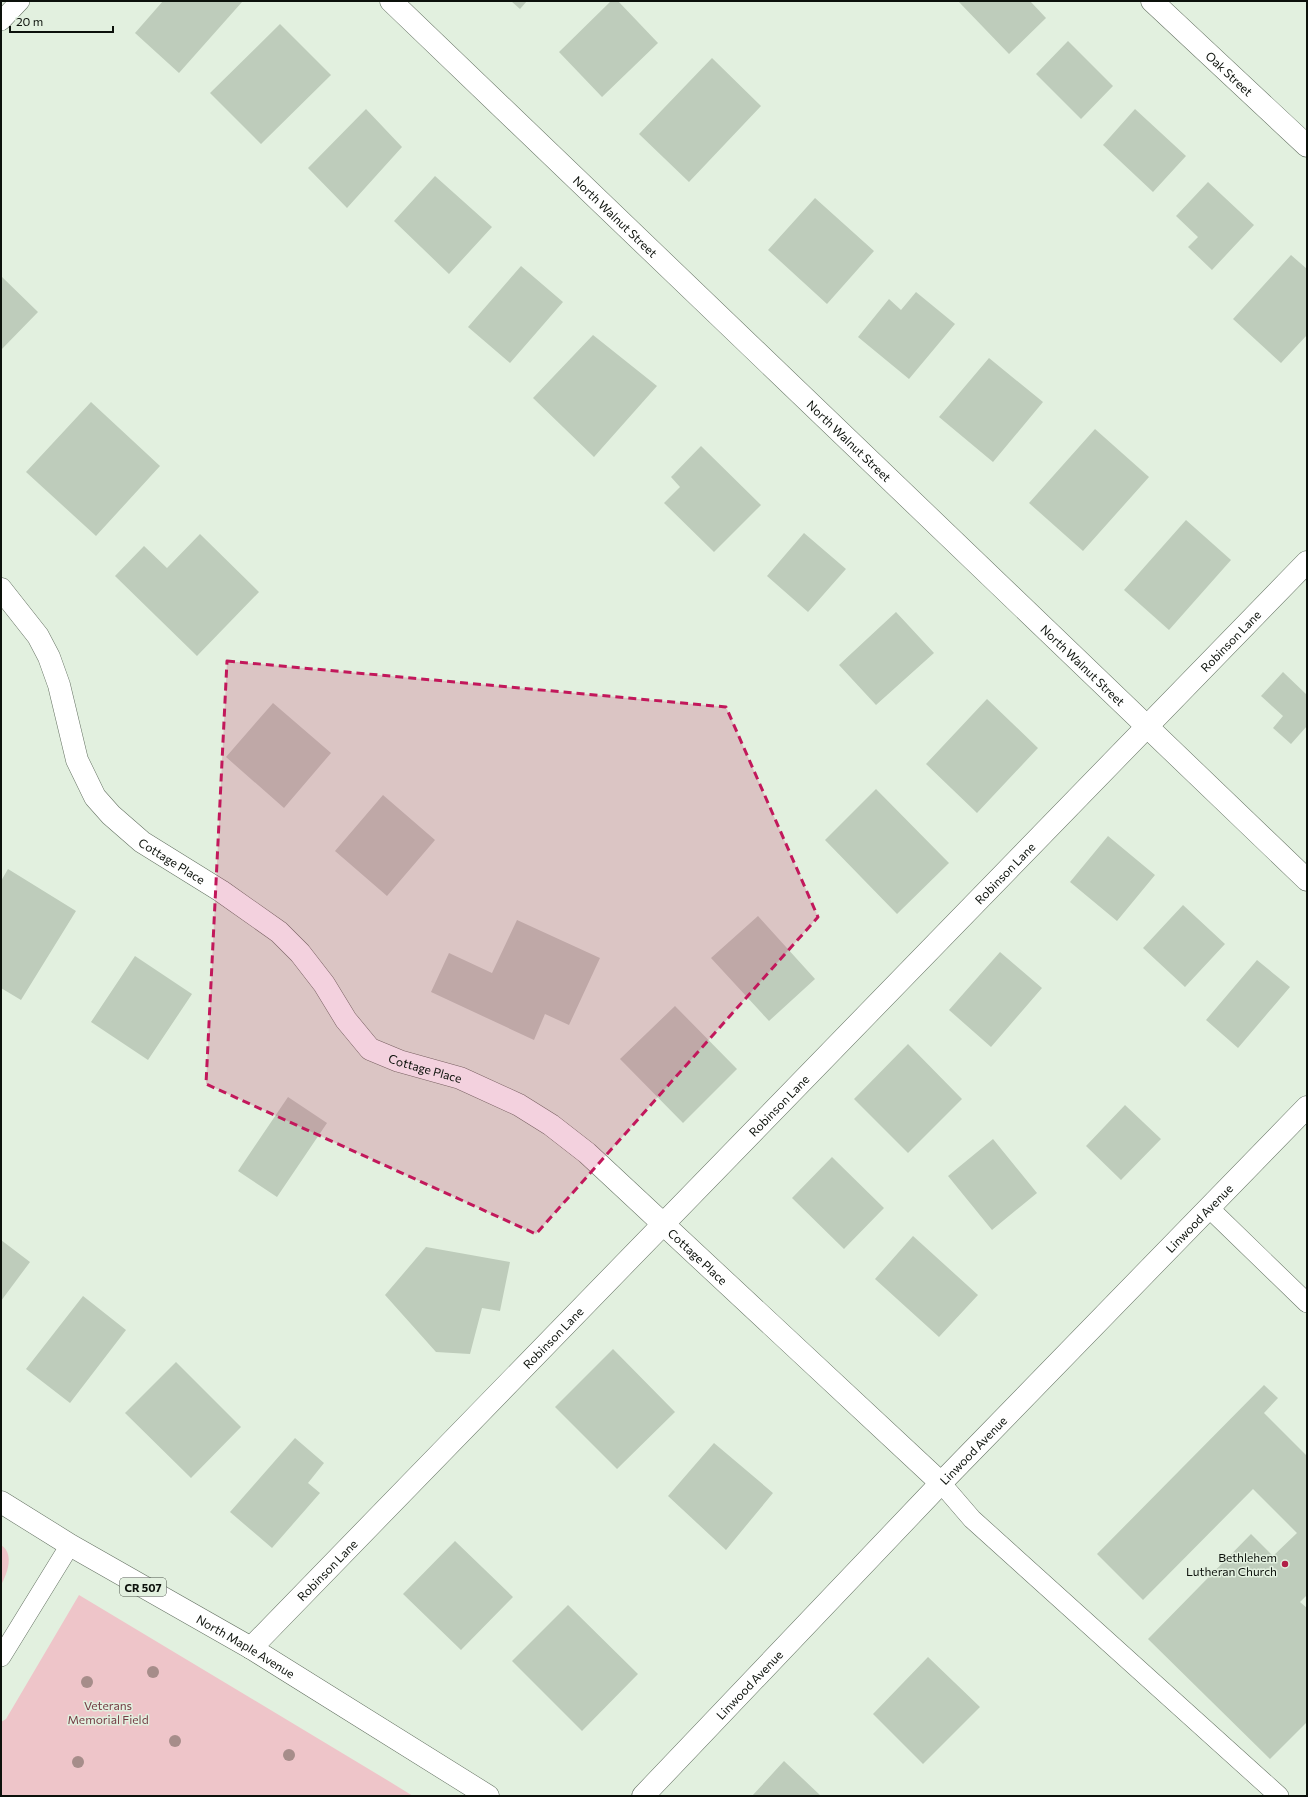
<svg xmlns="http://www.w3.org/2000/svg" width="1308" height="1797" font-family="Commissioner,sans-serif">
<style>
.green{fill:#eec5c9}
.building{fill:#beccbb}
.lines{fill:none;stroke-linecap:round;stroke-linejoin:round}
.service-casing{stroke:#667364;stroke-width:20}
.minor-casing{stroke:#667364;stroke-width:23}
.primary-casing{stroke:#667364;stroke-width:23}
.service{stroke:#fff;stroke-width:19}
.minor{stroke:#fff;stroke-width:22}
.primary{stroke:#fff;stroke-width:22}
.tree{fill:#a68d8a}
.marked{fill:#c2185b;fill-opacity:0.2;stroke:#c2185b;stroke-width:3;stroke-dasharray:8 5;stroke-linejoin:round}
.poi-dot{fill:#b11f46;stroke:#e2f0df;stroke-width:1.5}
.labels{text-anchor:middle;dominant-baseline:central;stroke-width:3;stroke-linejoin:round;paint-order:stroke}
.shield{fill:#e2f0df;stroke:#4c544b;stroke-width:1}
.shield-label{font-size:11px;font-weight:bold;fill:#0c110b}
.street-label{font-size:12px;fill:#0c110b;stroke:#e2f0df}
.poi-label{font-size:12px;fill:#0c110b;stroke:#e2f0df;text-anchor:end}
.park-label{font-size:12px;fill:#743c44;stroke:#e2f0df}
</style>
<rect width="100%" height="100%" fill="#e2f0df"/>
<path class="green" d="M1,1545C15,1554 7,1574 1,1585Z
M79,1595L387,1780L413,1796H1V1722L6,1719Z"/>
<path class="building" d="M163,1H240L242,2L179,73L135,33Z
M511,1H527L520,9Z
M611,1H618L658,43L602,97L559,52Z
M958,1H1030L1046,18L1009,54Z
M280,24L331,75L261,144L210,93Z
M1068,41L1113,86L1081,119L1036,74Z
M712,58L761,106L689,182L639,134Z
M366,109L402,147L347,208L308,168Z
M1135,109L1186,156L1153,192L1103,145Z
M435,176L492,227L449,274L394,221Z
M1208,182L1254,225L1212,270L1188,247L1198,237L1176,216Z
M815,198L874,251L827,304L768,250Z
M1291,255L1307,269V335L1281,363L1233,319Z
M521,266L563,302L510,363L468,327Z
M1,276L38,312L1,350Z
M916,292L955,324L909,379L858,337L889,299L901,310Z
M593,335L657,386L594,457L533,398Z
M989,358L1043,402L993,462L939,417Z
M91,402L160,466L96,536L26,472Z
M1095,429L1149,477L1083,551L1029,503Z
M701,446L761,505L714,552L664,503L680,487L671,477Z
M1186,520L1231,560L1169,630L1124,590Z
M804,533L846,569L808,612L767,576Z
M200,534L259,592L197,656L115,576L144,546L167,568Z
M896,612L934,653L876,705L839,665Z
M1283,672L1307,695V726L1291,744L1273,728L1283,716L1261,696Z
M987,699L1038,748L977,813L926,764Z
M273,703L331,753L284,808L226,757Z
M876,789L949,863L897,914L825,840Z
M383,795L435,840L387,896L335,851Z
M1108,836L1155,875L1117,921L1070,882Z
M8,869L76,911L21,1000L1,988V881Z
M1183,905L1225,944L1185,987L1143,948Z
M758,916L815,979L769,1021L711,958Z
M517,920L600,958L569,1025L545,1014L534,1040L431,992L449,953L492,973Z
M1000,952L1042,988L991,1047L949,1010Z
M135,956L192,994L148,1060L91,1022Z
M1257,960L1290,987L1238,1048L1206,1020Z
M675,1006L737,1069L683,1123L620,1059Z
M908,1044L962,1099L908,1153L854,1099Z
M288,1097L327,1123L277,1197L238,1171Z
M1125,1105L1161,1139L1121,1180L1086,1146Z
M993,1139L1037,1193L992,1230L948,1176Z
M832,1157L884,1208L844,1249L792,1198Z
M913,1236L978,1295L939,1337L875,1279Z
M1,1240L30,1262L1,1301Z
M426,1247L510,1262L500,1311L482,1308L470,1354L436,1352L385,1295Z
M83,1296L126,1330L70,1403L26,1369Z
M613,1349L675,1412L617,1469L555,1407Z
M176,1362L241,1427L191,1478L125,1413Z
M1264,1385L1278,1398L1264,1413L1307,1456V1595L1300,1602L1307,1608V1722L1270,1759L1148,1639L1251,1534L1273,1556L1297,1533L1253,1489L1143,1600L1097,1554Z
M295,1438L324,1463L308,1483L320,1493L272,1548L230,1512Z
M714,1443L773,1493L726,1550L668,1496Z
M455,1541L513,1597L461,1650L403,1594Z
M568,1605L638,1674L582,1731L512,1661Z
M928,1657L980,1707L923,1764L873,1714Z
M784,1761L821,1796H752Z"/>
<g class="lines">
<defs>
<path id="service" d="M1,21L20,1
M1209,1208L1307,1303
M941,1483L972,1519L1279,1796
M1,1657L70,1545"/>
<g id="minor">
<path id="s1" d="M391,1L1307,880"/>
<path id="s2" d="M1152,1L1307,146"/>
<path id="s3" d="M1,589L38,636L49,657L59,685L77,760L95,797L111,815L142,842L221,891L279,932L300,953L324,984L346,1020L370,1049L399,1061L460,1078L519,1105L551,1125L587,1153L941,1483"/>
<path id="s4" d="M251,1648L1307,562"/>
<path id="s5" d="M643,1796L941,1483L1307,1107"/>
</g>
<g id="primary">
<path id="s6" d="M1,1502L70,1545L251,1648L488,1796"/>
</g>
</defs>
<use href="#service" class="service-casing"/>
<use href="#minor" class="minor-casing"/>
<use href="#primary" class="primary-casing"/>
<use href="#service" class="service"/>
<use href="#minor" class="minor"/>
<use href="#primary" class="primary"/>
</g>
<g class="tree">
<circle cx="153" cy="1672" r="6"/>
<circle cx="87" cy="1682" r="6"/>
<circle cx="175" cy="1741" r="6"/>
<circle cx="289" cy="1755" r="6"/>
<circle cx="78" cy="1762" r="6"/>
</g>
<path class="marked" d="M227,661L726,707L818,917L536,1234L206,1084Z"/>
<circle class="poi-dot" cx="1285" cy="1564" r="4"/>
<g class="labels">
<rect class="shield" x="120" y="1578" width="46" height="18" rx="3"/>
<g class="shield-label">
<text x="143" y="1587">CR 507</text>
</g>
<g class="street-label">
<text stroke="none"><textPath href="#s2" startOffset="106">Oak Street</textPath></text>
<text stroke="none"><textPath href="#s1" startOffset="311">North Walnut Street</textPath></text>
<text stroke="none"><textPath href="#s1" startOffset="635">North Walnut Street</textPath></text>
<text stroke="none"><textPath href="#s4" startOffset="1405">Robinson Lane</textPath></text>
<text stroke="none"><textPath href="#s1" startOffset="959">North Walnut Street</textPath></text>
<text stroke="none"><textPath href="#s3" startOffset="332">Cottage Place</textPath></text>
<text stroke="none"><textPath href="#s4" startOffset="1081">Robinson Lane</textPath></text>
<text stroke="none"><textPath href="#s3" startOffset="668">Cottage Place</textPath></text>
<text stroke="none"><textPath href="#s4" startOffset="757">Robinson Lane</textPath></text>
<text stroke="none"><textPath href="#s5" startOffset="802">Linwood Avenue</textPath></text>
<text stroke="none"><textPath href="#s3" startOffset="1004">Cottage Place</textPath></text>
<text stroke="none"><textPath href="#s4" startOffset="433">Robinson Lane</textPath></text>
<text stroke="none"><textPath href="#s5" startOffset="478">Linwood Avenue</textPath></text>
<text stroke="none"><textPath href="#s4" startOffset="109">Robinson Lane</textPath></text>
<text stroke="none"><textPath href="#s6" startOffset="284">North Maple Avenue</textPath></text>
<text stroke="none"><textPath href="#s5" startOffset="154">Linwood Avenue</textPath></text>
</g>
<g class="poi-label">
<text x="1277" y="1557">Bethlehem<tspan x="1277" dy="14">Lutheran Church</tspan></text>
</g>
<g class="park-label">
<text x="108" y="1705">Veterans<tspan x="108" dy="14">Memorial Field</tspan></text>
</g>
</g>
<rect width="1308" height="1797" fill="none" stroke="#0c110b" stroke-width="4"/>
<path d="M10 26v6h103v-6" fill="none" stroke="#0c110b" stroke-width="2"/>
<text x="16" y="26" font-size="12" fill="#0c110b" stroke="#e2f0df" stroke-width="3" paint-order="stroke">20 m</text>
</svg>
